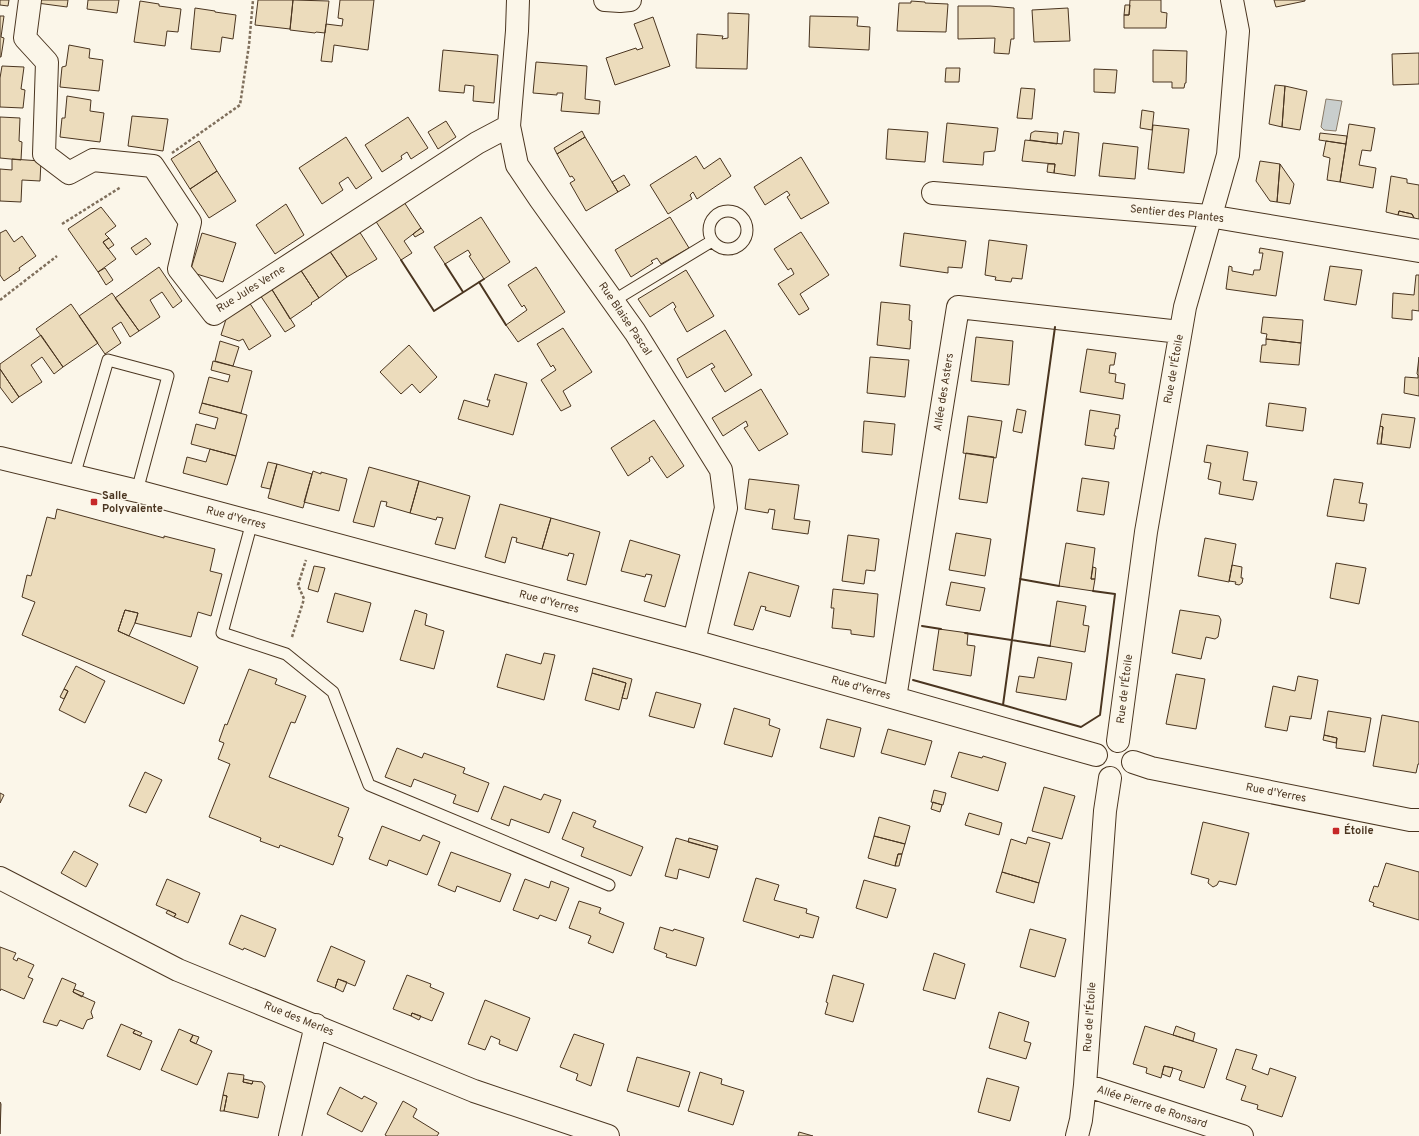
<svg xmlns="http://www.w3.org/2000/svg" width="1419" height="1136" font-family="Overpass,sans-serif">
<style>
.water{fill:#c9cecd;stroke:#887966}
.building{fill:#ecdcbc;stroke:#4a3520}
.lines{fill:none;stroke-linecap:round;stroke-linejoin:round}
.service-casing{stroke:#4a3520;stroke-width:13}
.minor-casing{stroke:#4a3520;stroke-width:24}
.path{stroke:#7f6f5c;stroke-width:2.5;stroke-dasharray:3 2;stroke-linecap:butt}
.service{stroke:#fbf6e9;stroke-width:11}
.minor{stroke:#fbf6e9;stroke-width:22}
.wall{stroke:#4a3520;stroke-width:2}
.poi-dot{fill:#c62828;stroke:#fbf6e9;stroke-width:1.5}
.labels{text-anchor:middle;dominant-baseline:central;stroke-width:3;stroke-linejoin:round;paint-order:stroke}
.street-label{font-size:11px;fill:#4a3520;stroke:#fbf6e9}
.poi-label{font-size:11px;font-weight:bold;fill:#4a3520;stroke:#fbf6e9;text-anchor:start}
</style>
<rect width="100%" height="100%" fill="#fbf6e9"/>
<path class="water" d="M1326,99L1342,101L1336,131L1324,130L1321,127Z"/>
<path class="building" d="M0,0H9L8,6L0,5Z
M38,0H68L67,7L37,3Z
M88,0H119L117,13L87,9Z
M258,0H293L290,29L255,25Z
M293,0L329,1L325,33L316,32L315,33L290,30Z
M340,0H374L368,50L334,45L332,62L321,61L326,24L342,26L343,19L338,18Z
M1130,0H1161V12L1167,13L1166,28H1124V15H1129Z
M1274,0H1305V1L1276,7Z
M140,1L159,4V6L181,9L178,32L167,31L165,46L134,42Z
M911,1L925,2V3L948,4L946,32L897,31L899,3H911Z
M1125,5H1130L1129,15H1124Z
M958,6H990L1014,8V39H1011L1009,54L994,53L995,38L958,39Z
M195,8L215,11V12L236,15L233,39L222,37L220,52L191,49Z
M1068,8L1070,41L1034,42L1032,10Z
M728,13L749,14L747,69L696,68L697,34L723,36L722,39L728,38Z
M0,16H4L1,37L4,38L1,57H0Z
M810,16L858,17L857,26L870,27L869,50L809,47Z
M653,17L670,66L615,85L606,58L636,48L637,50L643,48L634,24Z
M69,45L90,49L89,58L103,60L99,91L60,87L62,67L66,66Z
M443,50L498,55L494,103L473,101L474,86L465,85L464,93L439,91Z
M1153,50L1187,51L1186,83H1185L1184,88H1172V82H1153Z
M1419,53V84L1393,85L1392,54Z
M536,62L587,66L585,99L600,101L599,114L561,111L563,93H557V95L533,93Z
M2,66L24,67L21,89L25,90L23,108L0,107V78Z
M946,68H960L959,82H945Z
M1094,69L1117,70L1115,93L1094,92Z
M1275,85L1285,86L1282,127L1269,124Z
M1285,86L1307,91L1300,130L1282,127Z
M1021,88L1035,89L1032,119L1017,118Z
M67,96L91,100L90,111L104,113L100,142L60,137L62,118H65Z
M1142,110L1154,112L1152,130L1140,128Z
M132,116L168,119L163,151L128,146Z
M0,117L20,118L19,141L22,142L21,160L0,158Z
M408,117L428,148L411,159L407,152L401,156L402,159L382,172L365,145Z
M446,121L456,137L438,149L428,132Z
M947,123L998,128L995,151L984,152L983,165L943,162Z
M1349,124L1375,128L1371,151L1362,150L1359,165L1376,168L1373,188L1340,182Z
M1153,125L1189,129L1184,173L1148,169Z
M888,129L928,132L925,162L886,159Z
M582,131L585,137L557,154L554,148Z
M1035,131L1058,133L1057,144L1030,140L1031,133Z
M1064,131L1079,133L1075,176L1054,173L1055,164L1022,161L1025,140L1062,144Z
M1320,133L1347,136L1346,144L1319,140Z
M346,137L372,178L356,189L348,177L339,183L343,190L322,204L299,168Z
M585,137L618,192L586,211L570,183L575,180L572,176L570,177L557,154Z
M199,141L217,171L190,189L171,159Z
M1326,141L1346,144L1340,182L1327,180L1330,158L1323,156Z
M1103,143L1138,147L1135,179L1099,176Z
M696,156L704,169L720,158L731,176L697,199L693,192L690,195L692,199L668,214L650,185Z
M801,157L829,203L801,219L787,197L790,195L787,191L765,205L754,187Z
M12,159L41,161L40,181L22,180L21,202L0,201V169L12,170Z
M1260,161L1280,164L1277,202L1270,201L1256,181Z
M1048,164H1055L1054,173L1047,172Z
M1280,164L1294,184L1290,204L1277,202Z
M217,171L236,201L209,218L190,189Z
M624,175L630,185L618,192L612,182Z
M1391,176L1407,179V183L1419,185V219L1414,218L1412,214L1399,211L1398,215L1386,212Z
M404,202L421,228L404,241L412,253L401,260L375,220Z
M286,204L304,235L275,254L256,225Z
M101,207L116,226L105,234L109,238L103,242L116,259L98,272L68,229Z
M1399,211L1412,214L1414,218L1398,215Z
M481,217L510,262L484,279L469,256L471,255L468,250L445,264L434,247Z
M670,217L689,248L661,264L657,258L651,261L653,263L631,277L615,250Z
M421,228L424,232L415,237L413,234Z
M6,230L14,242L22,236L36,256L19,268L20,270L4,281L0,275V233Z
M359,231L377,259L347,277L329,250Z
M801,232L829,275L800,294L809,309L799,315L778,284L794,274L791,268L788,270L774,249Z
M202,233L236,243L223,282L190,272Z
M904,233L966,241L962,268L948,267V273L900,266Z
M109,238L114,245L108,249L103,242Z
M146,238L151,244L136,255L131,248Z
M989,240L1027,245L1022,279L1012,278L1011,282L995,280L996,277L985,275Z
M1260,248L1283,252L1276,296L1226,289L1229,266L1232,267V271L1253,275L1254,270H1260L1263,253H1259Z
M329,250L347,277L319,298L300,269Z
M1330,266L1362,270L1356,305L1324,300Z
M159,267L182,301L173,308L162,292L150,300L160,317L139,331L115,298Z
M536,267L565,312L518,342L506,325L527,310L524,305L522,307L508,285Z
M105,268L113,280L106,285L98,272Z
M300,269L319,298L311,303L312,304L290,319L271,288Z
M686,270L714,316L687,332L674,309L676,307L673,302L650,317L638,299Z
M1416,275H1419V311L1412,310V320L1392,318L1393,293L1414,295Z
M271,288L295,326L285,332L260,295Z
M112,293L139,331L130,337L121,322L112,328L121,343L105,354L79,316Z
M249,302L271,336L249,350L243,339L239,341L221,335L227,316Z
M881,302L910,305L909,320L912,321L910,349L877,345Z
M71,304L98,343L63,367L36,329Z
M1263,317L1303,320L1301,343L1266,339L1267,334L1261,333Z
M563,328L592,372L563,391L571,406L561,411L541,380L556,370L553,365L551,367L537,344Z
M725,330L752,375L725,392L711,369L715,367L712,363L687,378L677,359Z
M41,335L63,367L54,374L42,357L31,365L42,382L19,397L0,369V364Z
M976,337L1013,341L1009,385L971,381Z
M1266,339L1301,343L1299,365L1260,362L1262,345H1266Z
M220,341L239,347L233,366L215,361Z
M409,345L437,377L420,393L412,384L401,394L380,372Z
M1087,349L1116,353L1114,365H1110L1109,373L1116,374L1115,382L1125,384L1123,399L1080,392Z
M870,357L909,360L905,397L867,393Z
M1419,357V396L1404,393L1405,377L1418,378V375L1417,374Z
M213,361L252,371L241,413L202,403L209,377L228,382L230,375L211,370Z
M0,369L19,397L12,403L0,387Z
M495,374L527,383L513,435L458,419L464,400L488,407L490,400H487Z
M761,389L788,434L759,451L744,428L748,426L746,421L723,436L712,418Z
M202,403L247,415L236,456L191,444L196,424L215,429L218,418L199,413Z
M1269,403L1306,408L1303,431L1266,426Z
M1017,409L1026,411L1022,433L1013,431Z
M1090,410L1120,415L1118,429L1116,428L1114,436H1116L1114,449L1085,445Z
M1382,414L1415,418L1410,448L1381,444L1383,427L1380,426Z
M968,416L1002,421L996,458L963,453Z
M654,420L684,466L667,478L652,456L649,458L650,461L628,476L611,448Z
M864,421L895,424L892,455L862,452Z
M1380,426L1383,427L1381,444H1377Z
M1207,445L1248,452L1243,480L1257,482L1253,500L1219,494L1221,482L1208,479L1211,463L1204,462Z
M210,449L236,456L227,485L183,473L187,457L206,462Z
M966,453L994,457L987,503L959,499Z
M268,462L277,464L270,489L261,487Z
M277,464L312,474L303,508L268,498Z
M369,467L419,481L410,513L386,506L387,502L381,501L374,527L353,522Z
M313,471L321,474V472L347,479L339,511L304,502Z
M1082,478L1109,482L1104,515L1077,511Z
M749,479L799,485L794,519L810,521L808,534L772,529L775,510L769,509L768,513L745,509Z
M1334,479L1363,483L1359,503L1367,504L1364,521L1327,516Z
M419,481L470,496L455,549L435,544L443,518L437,517L436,520L410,513Z
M500,504L551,518L542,549L516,542L517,538L512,537L505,563L485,557Z
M57,509L164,538V536L215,549L210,571L222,574L211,616L198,612L191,637L135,623L138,613L125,610L118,631L198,667L184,704L22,635L35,602L22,597L27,575L31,576L47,517L55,519Z
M551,518L600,532L586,585L567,580L574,554L569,553L568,556L542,549Z
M956,533L991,539L985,576L949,570Z
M848,535L879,539L875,571L866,570L864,584L842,581Z
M1205,538L1236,544L1229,582L1198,576Z
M630,540L680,555L665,607L644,601L652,575L646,574L645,577L621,571Z
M1066,543L1095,548L1091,579H1095L1093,591L1059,586Z
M1336,563L1366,568L1359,604L1330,598Z
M1232,565L1242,567L1241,578H1243L1242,583L1239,585L1235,584L1236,582L1229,581Z
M314,566L325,568L318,592L308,589Z
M1093,567L1096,568L1095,579H1091Z
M749,572L799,586L790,617L765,610L766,607L761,606L753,630L734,625Z
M951,582L985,588L980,611L946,605Z
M833,589L878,594L874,637L851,634V630L832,628L834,608H831Z
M335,593L371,603L363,632L327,622Z
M1057,601L1086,606L1083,625L1089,626L1085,652L1050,646Z
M125,610L138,613L135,623L129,636L118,631Z
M415,610L427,614L425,625L444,631L434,669L400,660Z
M1180,610L1219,616L1221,620L1218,637L1215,639L1206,637L1201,659L1172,653Z
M939,629L968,633L967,645L975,646L971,676L933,670Z
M544,653L555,655L544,700L497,687L506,654L541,664Z
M1038,657L1072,663L1066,700L1016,692L1019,676L1034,678Z
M76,666L105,681L85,723L59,710L68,691L64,689Z
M593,668L632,679L627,699L622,698L626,683L592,673Z
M249,669L277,679L275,684L306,696L295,723L291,722L269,777L349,808L338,836L343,838L333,865L280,845L279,848L260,841L261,838L209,817L230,764L218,759L224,743L219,741L225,724L227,725Z
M592,673L626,683L619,710L585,700Z
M1176,674L1205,679L1196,729L1166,724Z
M1298,676L1318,680L1311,719L1290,716L1287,731L1265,727L1273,686L1295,691Z
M64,689L68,691L64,699L60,697Z
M656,692L701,704L694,728L649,716Z
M734,708L770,719L769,725L780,729L772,757L724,744Z
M1328,711L1371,718L1365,752L1336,748L1337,738L1324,735Z
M1382,715L1419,722V764H1418L1416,773L1373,766Z
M827,719L861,728L854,757L820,748Z
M888,729L932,741L925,765L881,753Z
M1324,735L1337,738L1336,743L1323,740Z
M397,748L422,758L424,753L465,768L463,773L489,783L478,812L453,803L456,795L414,779L411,787L385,777Z
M959,752L982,758L983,756L1006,763L998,791L951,777Z
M145,772L162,780L146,813L129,806Z
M504,786L541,800L544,794L561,800L549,833L511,819L509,826L491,819Z
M1044,787L1075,796L1062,839L1032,831Z
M934,790L946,793L943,805L931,802Z
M0,793L4,795L0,803Z
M933,802L942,805L940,812L931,809Z
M573,812L596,821L593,827L643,847L631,876L581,856L584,848L562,839Z
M969,813L1002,823L999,835L965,825Z
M879,817L910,826L905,844L874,836Z
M1203,822L1249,833L1236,885L1219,881L1217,885L1213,887L1208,883L1209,879L1191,874Z
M382,826L420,841L423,835L440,842L427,875L389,860L387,866L369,859Z
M874,836L905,844L902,854H898L895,866L868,858Z
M1028,837L1050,843L1039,883L1002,872L1011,839L1026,844Z
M676,838L717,850L709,878L679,869L677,879L665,876Z
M689,838L718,846L717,850L688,842Z
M74,851L98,864L86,887L61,873Z
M451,852L511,874L500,902L457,886L455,892L438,885Z
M898,854H902L899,866H895Z
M1386,863L1419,872V920L1373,906L1374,903L1369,901L1374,886L1378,887Z
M1002,872L1039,883L1034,903L996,892Z
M756,878L779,885L774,900L807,909L806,913L819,917L813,938L800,935L799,938L743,921Z
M167,879L200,893L188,923L174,917L176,914L156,905Z
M525,879L549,888L551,881L569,888L556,921L540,915L538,919L513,910Z
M864,880L896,889L887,918L856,908Z
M579,901L601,908L599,913L624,923L613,953L588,943L591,936L569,928Z
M168,910L176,914L174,917L166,913Z
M241,915L276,929L265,957L244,948L243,950L229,944Z
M660,927L673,931L674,929L704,938L696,966L666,957L667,954L654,949Z
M1030,929L1066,939L1055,977L1020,967Z
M331,946L365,961L355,986L338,979L335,988L317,981Z
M0,947L16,953L13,959L17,961L18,958L34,965L28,977L33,979L24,999L1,989L0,991Z
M934,953L965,964L955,999L923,990Z
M407,975L431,984L430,987L444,993L432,1021L412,1013L411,1016L393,1009Z
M833,975L864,984L853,1022L825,1014L828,1003L826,1002Z
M62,978L76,984L73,992L95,1002L91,1012L93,1018L87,1020L83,1029L60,1020L57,1026L43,1022Z
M338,979L347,982L343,992L335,988Z
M74,989L84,993L82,997L73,992Z
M485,1000L530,1018L517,1051L499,1044L500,1040L491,1036L485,1050L468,1044Z
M999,1012L1029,1022L1024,1041L1031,1043L1026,1059L989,1048Z
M412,1013L421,1016L419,1020L411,1016Z
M121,1024L135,1030L133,1033L152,1041L140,1070L107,1056Z
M1145,1026L1217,1049L1204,1088L1179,1080L1182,1071L1173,1068L1164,1066L1161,1078L1146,1073L1147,1068L1133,1064Z
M1176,1026L1195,1033L1193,1041L1173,1035Z
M179,1029L193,1035L190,1041L212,1051L197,1085L161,1070Z
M135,1030L142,1033L140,1036L133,1033Z
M574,1034L604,1044L591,1086L576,1080L578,1074L560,1067Z
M193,1035L199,1037L196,1044L190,1041Z
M1236,1049L1257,1055L1252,1069L1268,1075L1270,1068L1296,1077L1282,1117L1257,1109L1258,1105L1241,1100L1246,1086L1226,1079Z
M637,1057L690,1072L679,1107L627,1091Z
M1164,1066L1173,1068L1170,1077L1162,1074Z
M700,1072L722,1079L721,1084L744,1091L733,1125L688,1111Z
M228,1073L244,1075L243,1082L252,1084L253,1081L262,1082L265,1086L258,1118L224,1111L227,1096L223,1095Z
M987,1078L1019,1087L1010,1121L978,1112Z
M244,1079L253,1081L252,1084L243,1082Z
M340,1087L362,1099L364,1096L377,1103L362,1132L327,1114Z
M223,1095L227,1096L224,1111H220Z
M403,1101L417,1109L413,1117L439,1133L437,1136H387L385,1135Z
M0,1102L1,1104L0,1134Z
M799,1132L813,1136H798Z"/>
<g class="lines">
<defs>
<path id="service" d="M709 230a19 19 0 1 1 38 0a19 19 0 1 1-38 0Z
M613,301L712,241
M74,476L108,360L168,376L137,491
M252,522L222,633L286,654L333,692L369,785L609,885"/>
<path id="minor" d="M30,0L25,38L47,62L44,154L69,173L93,160L153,166L190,222L179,269L214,314L477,143L509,126
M518,0L517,31L509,126L517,165L540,199L635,332L721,470L726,508L694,641
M605,0L620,1L630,0
M933,193L1209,216L1419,251
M0,458L137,491L694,641L1096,755
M895,698L958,307L1180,332
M1118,741L1146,532L1185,307L1228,155L1238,31L1232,0
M1133,762L1151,768L1410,820H1419
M0,878L178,970L474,1091L608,1136
M1085,1085L1242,1136
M290,1136L316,1025
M1077,1136L1081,1120L1085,1085L1105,811L1110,778"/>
</defs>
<use href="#service" class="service-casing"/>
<use href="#minor" class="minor-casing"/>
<path class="path" d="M172,153L240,105L249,45L253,0
M62,224L121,187
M0,300L57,256
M292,637L304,599L298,585L306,560"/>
<use href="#service" class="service"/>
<use href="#minor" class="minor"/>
<path class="wall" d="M401,260L434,311L484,279
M445,264L463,292
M479,282L506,325
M1055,327L1003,705L1081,727L1100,715L1115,594L1093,591
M1020,579L1059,586
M922,626L941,629
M965,633L1050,646
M913,680L1003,705"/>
</g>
<g class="poi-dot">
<rect x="90" y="498" width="8" height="8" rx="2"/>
<rect x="1332" y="827" width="8" height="8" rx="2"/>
</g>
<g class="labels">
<g class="street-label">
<text transform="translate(1177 214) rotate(6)">Sentier des Plantes</text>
<text transform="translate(251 289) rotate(-32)">Rue Jules Verne</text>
<text transform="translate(625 319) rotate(56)">Rue Blaise Pascal</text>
<text transform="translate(1174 369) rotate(-80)">Rue de l'Étoile</text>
<text transform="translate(944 392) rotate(-81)">Allée des Asters</text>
<text transform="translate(236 518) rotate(15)">Rue d'Yerres</text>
<text transform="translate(549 602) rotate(15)">Rue d'Yerres</text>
<text transform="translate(861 688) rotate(16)">Rue d'Yerres</text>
<text transform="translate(1125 689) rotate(-83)">Rue de l'Étoile</text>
<text transform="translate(1276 793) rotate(11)">Rue d'Yerres</text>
<text transform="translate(1090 1017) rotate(-86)">Rue de l'Étoile</text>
<text transform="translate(299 1019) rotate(22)">Rue des Merles</text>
<text transform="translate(1152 1107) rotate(18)">Allée Pierre de Ronsard</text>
</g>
<g class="poi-label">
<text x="102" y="496">Salle<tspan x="102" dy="13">Polyvalente</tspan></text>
<text x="1344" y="831">Étoile</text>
</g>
</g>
</svg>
